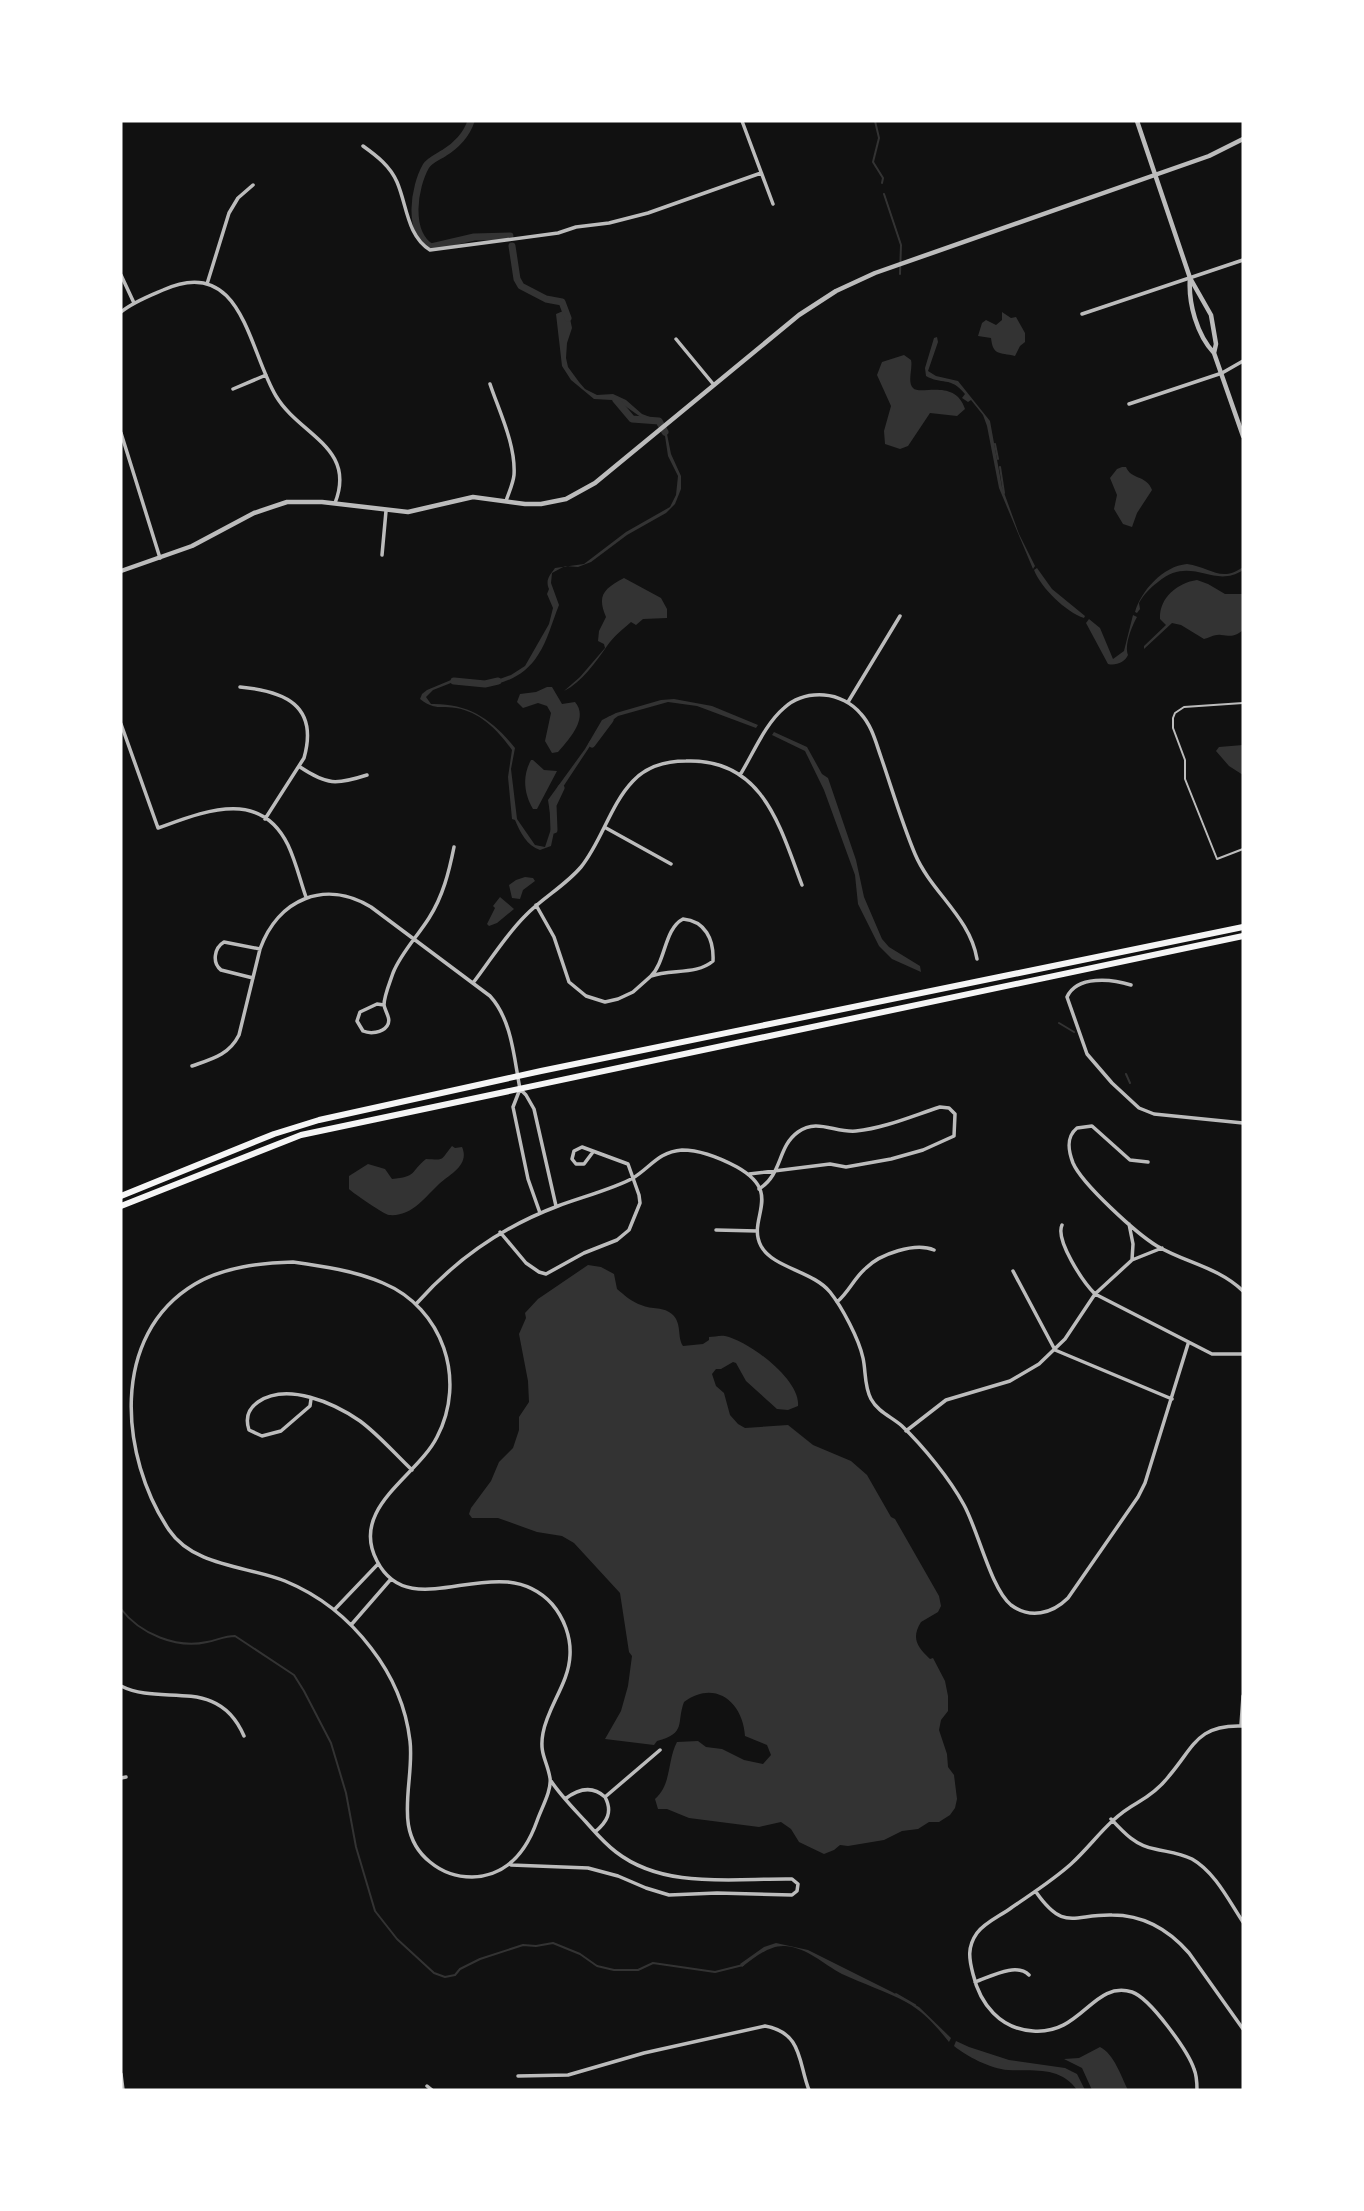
<svg xmlns="http://www.w3.org/2000/svg" width="1364" height="2211" font-family="Ubuntu,sans-serif">
<style>
.water{fill:#333}
.lines{fill:none;stroke-linecap:round;stroke-linejoin:round}
.stream{stroke:#333;stroke-width:2}
.canal{stroke:#333;stroke-width:7}
.service{stroke:#bcbcbc;stroke-width:2}
.minor{stroke:#bcbcbc;stroke-width:3.5}
.tertiary{stroke:#bcbcbc;stroke-width:4.5}
.primary{stroke:#f5f5f5;stroke-width:6}
</style>
<rect width="100%" height="100%" fill="#111"/>
<path class="water" d="M568,309L572,328L567,343L566,358L568,367L579,382L585,389L597,395L613,394L626,400L642,414L658,420L667,434L671,454L681,476V489L675,504L666,513L627,535L591,562L578,567L565,566L552,573L551,583L559,605C552,622 548,640 538,655C521,683 484,692 456,681L433,690L426,697L431,704C468,703 492,719 515,748L511,769L517,819L535,845L545,847L552,826L548,800L585,749L602,720L616,713L661,700L674,699L712,706L758,725L756,728L697,706L668,702L618,716L602,728L553,802L555,827L551,846L540,850C527,846 520,832 515,820L512,819L508,777L512,750C498,730 480,712 456,708C439,705 436,711 420,699L422,694L427,690L451,680L486,684L511,675L525,666L549,624L553,608L547,594L549,589C545,580 550,575 555,568L584,564L626,532L670,507L676,495L678,476L668,456L665,436L656,423L645,420L625,406L612,400L594,399L571,380L562,366L556,314Z
M1002,312L1011,318L1016,317L1025,333V342L1020,346L1015,356C999,352 993,356 991,338L978,336L982,323L986,320L996,325L1002,320Z
M937,337L938,342L928,371L936,376L958,381L990,421L1002,487L1019,534L1035,566L1033,569L999,488L987,426L983,415L971,400L968,402L962,398L965,394C951,376 941,385 926,376L925,368L934,338Z
M904,355L911,360C913,368 907,382 913,388C920,396 955,378 965,409L957,416L930,413L908,446L900,449L885,444L884,431L891,406L877,375L882,362Z
M1122,467H1126C1131,480 1147,475 1152,490L1137,513L1132,527L1123,524L1114,509L1117,495L1110,478L1117,469Z
M1187,564C1210,567 1221,583 1243,567V570C1213,590 1192,554 1158,582C1150,588 1144,594 1139,603L1140,609L1137,613L1135,612C1141,591 1163,566 1187,564Z
M1037,568L1052,589L1085,616L1084,618C1066,612 1041,588 1034,570Z
M624,578L661,598L667,609V618L643,619L636,625L631,622C623,629 613,637 607,646C595,663 582,682 564,691L580,677L605,648L604,644L598,641L599,631L606,617C597,596 603,589 624,578Z
M1197,580L1208,584L1225,594H1243V630C1235,637 1231,636 1221,635C1215,634 1209,638 1204,639L1181,625L1172,623L1144,649V646L1166,625L1160,619C1159,598 1177,583 1197,580Z
M1133,615L1137,617C1132,626 1124,645 1128,655C1125,662 1116,666 1108,664L1086,623L1089,619L1100,628L1113,659L1124,651Z
M547,687H552L562,704L575,702C589,718 569,739 558,752L552,753L545,741L551,713L547,706L538,703L523,708L517,702L520,694L536,692Z
M774,732L807,747L822,774L828,778L856,860L864,897L882,939L889,947L920,966L921,972L892,959L879,946L858,904L855,875L824,790L805,751L772,735Z
M1243,745V775L1229,766L1216,751L1219,747Z
M531,760H533L544,770L557,771L537,809H533C524,794 522,776 531,760Z
M525,877L533,878L535,881L523,890L520,899L512,898L509,885L516,880Z
M500,897L514,909L497,923L489,926L487,924L495,908L493,906Z
M452,1146L455,1148L462,1147C470,1165 450,1174 439,1184C425,1197 412,1217 389,1215C385,1215 353,1193 349,1189V1176L368,1164L385,1169L392,1179C417,1177 410,1172 426,1159C445,1160 440,1161 452,1146Z
M588,1265L601,1267L614,1274L617,1289C624,1295 632,1302 641,1305C652,1310 664,1306 673,1315C682,1324 677,1337 683,1346L703,1344L709,1340V1337C714,1337 720,1335 725,1336C749,1341 801,1380 798,1406L788,1410L777,1409L746,1381L736,1363L733,1362L721,1369H716L712,1374L716,1386L724,1393L730,1415L738,1424L745,1428L788,1425L813,1445L851,1461L867,1475L891,1517L895,1519L939,1596L941,1606L938,1612L921,1622C911,1638 917,1647 930,1659L933,1658L945,1681L948,1696V1711L941,1720L939,1730L947,1754L948,1767L954,1775L957,1799L955,1808L950,1815L939,1822H929L918,1829L902,1831L884,1840L848,1846L840,1845L834,1850L824,1854L799,1842L791,1829L781,1822L759,1827L689,1818L667,1809H658L655,1799C672,1784 667,1761 677,1742L698,1741L706,1747L722,1749L744,1760L763,1764L771,1755L767,1745L745,1736C743,1702 715,1679 684,1702C676,1723 687,1733 657,1741L654,1745L605,1739L621,1711L628,1686L632,1656L629,1652L620,1593L574,1543L562,1536L537,1532L498,1518H472L469,1514L471,1508L491,1481L499,1462L513,1448L519,1430V1417L529,1402L528,1381L519,1334L526,1318L525,1313L538,1299Z
M776,1943L808,1950L892,1992L919,2007L951,2038L949,2042C937,2027 923,2011 906,2002C886,1991 863,1984 842,1974C823,1964 808,1948 785,1946C769,1945 754,1958 742,1967L740,1964L764,1947Z
M956,2041L969,2047L1009,2060L1065,2068L1077,2074L1085,2090H1077C1061,2066 1033,2071 1008,2070C991,2069 966,2056 954,2046Z
M1100,2047C1114,2054 1121,2076 1128,2090H1092L1082,2068L1064,2059L1079,2058Z"/>
<g class="lines">
<path class="stream" d="M875,121L879,138L873,162L883,178L882,183
M884,194L901,245L900,274
M995,444L998,459
M1000,467L1004,493
M1059,1023L1074,1032
M1126,1074L1130,1083
M121,1609C140,1634 177,1649 207,1642C217,1640 225,1636 235,1636L294,1675L304,1691L331,1743L346,1793L356,1847L375,1911L397,1939L434,1973L445,1977L455,1975L460,1969L480,1959L523,1945L536,1946L553,1943L580,1954L597,1966L614,1970H638L653,1963L715,1972L743,1965
M896,1994L915,2005"/>
<path class="canal" d="M471,121C467,134 456,146 444,153C438,157 430,160 426,166C414,187 407,232 431,247L474,237L510,236
M512,246L517,279L521,286L546,299L562,302L568,318
M616,400L632,419L659,421L665,432
M454,681L485,684L498,681
M592,744L610,720
M554,830L553,805L561,788"/>
<path class="service" d="M1243,703L1184,707L1175,713L1173,718V728L1185,760V779L1217,859L1243,849"/>
<path class="minor" d="M742,121L773,204
M363,146C377,156 390,166 397,182C407,205 407,236 430,250L558,233L576,227L609,223L648,213L761,173
M121,275L134,303
M207,284L229,213L238,198L253,185
M121,312C133,302 149,296 163,290C242,254 248,349 276,396C299,435 357,447 335,503
M1082,314L1243,260
M676,339L714,385
M490,384C499,411 516,445 514,475C513,484 509,492 506,501
M233,389L266,375
M1129,404L1222,373L1243,361
M121,433L160,558
M382,555L386,511
M240,687C284,691 319,705 304,758L265,819
M848,702L900,616
M121,724L158,828C203,812 260,787 288,845C296,862 300,880 306,897
M300,767C327,785 336,785 367,775
M740,775C753,754 765,724 784,708C795,698 809,694 824,695C838,696 852,703 861,714C872,726 876,743 881,757C892,789 902,823 915,854C931,892 970,917 977,959
M606,828L671,864
M536,905L554,937L569,982L586,996L605,1002L618,999L633,992L651,976
M683,919C705,921 714,939 713,961C697,975 671,969 651,976C666,961 664,929 683,919Z
M253,978L221,970C212,963 214,948 224,942L260,949
M473,983C490,961 505,936 525,916C542,898 565,886 581,867C602,841 610,805 633,781C647,766 666,761 686,761C763,758 780,827 802,885
M1131,985C1112,979 1077,975 1067,997L1087,1054L1112,1083L1139,1108L1154,1114L1243,1123
M384,1005L377,1004L360,1012L357,1021L363,1031C370,1034 382,1033 387,1026C392,1019 385,1012 384,1005C384,996 390,982 393,973C401,953 417,937 429,918C443,896 449,872 454,847
M192,1066C212,1059 229,1055 239,1035L260,949C278,899 325,879 371,907L490,996C512,1020 514,1058 520,1089L526,1095L534,1109L556,1206
M520,1089L513,1107L528,1179L540,1213
M1148,1162L1130,1160L1092,1126L1077,1128C1066,1137 1068,1150 1073,1163C1082,1184 1137,1234 1157,1246C1186,1263 1218,1267 1243,1291
M749,1174L830,1164L846,1167L891,1159L923,1150L954,1136L955,1114L949,1108L940,1107C912,1116 885,1128 856,1131C835,1133 817,1118 798,1132C777,1147 783,1174 759,1189
M1129,1224L1133,1244L1132,1260
M1062,1225C1055,1240 1083,1282 1095,1294L1212,1354H1243
M716,1230L757,1231
M500,1232L526,1263L539,1272L546,1274L584,1253L617,1240L629,1230L640,1203L639,1195L628,1164L582,1147L574,1151L572,1159L576,1164H584L593,1152
M293,1262C322,1266 356,1271 383,1283C443,1308 467,1380 437,1437C417,1477 349,1508 377,1561C412,1629 498,1545 552,1604C564,1618 571,1637 570,1655C569,1683 548,1706 543,1733C539,1754 547,1760 550,1778C552,1790 541,1809 537,1821C526,1852 507,1876 472,1877C457,1877 442,1872 430,1862C391,1831 415,1782 410,1741C406,1707 392,1675 371,1648C349,1619 319,1595 285,1581C248,1566 194,1567 169,1530C120,1457 109,1335 195,1284C224,1267 260,1263 293,1262Z
M1013,1271L1055,1350L1172,1399
M837,1302C849,1292 854,1278 866,1268C880,1254 915,1242 934,1250
M417,1303C457,1258 502,1227 558,1206C579,1198 616,1188 633,1178C651,1167 658,1152 682,1150C700,1150 722,1159 737,1167C785,1194 746,1218 761,1246C773,1268 813,1271 830,1292C842,1307 859,1339 863,1358C866,1371 864,1386 871,1399C878,1412 892,1417 902,1426C923,1446 950,1479 964,1505C978,1530 991,1589 1011,1605C1030,1619 1052,1614 1068,1598L1138,1497L1145,1483L1188,1344
M311,1399L310,1406L281,1431L262,1436L249,1430C245,1418 248,1409 258,1402C287,1382 334,1403 360,1421C379,1435 395,1454 412,1470
M906,1431L946,1400L1010,1381L1039,1364L1065,1339L1095,1294L1132,1260L1162,1248
M335,1609L378,1564
M351,1625L391,1579
M121,1686C162,1707 218,1675 244,1736
M1241,1725L1243,1696
M121,1778L126,1777
M605,1797L660,1750
M565,1799C578,1789 592,1785 605,1797C613,1812 607,1822 595,1832
M1111,1819C1124,1833 1136,1846 1155,1849C1168,1852 1180,1853 1192,1859C1215,1872 1229,1901 1243,1922
M511,1865L588,1868L618,1876L646,1888L669,1895L717,1893L792,1895L797,1891L798,1884L792,1879C734,1878 665,1890 616,1852C604,1843 595,1832 586,1822C574,1809 561,1796 551,1781
M1036,1892C1064,1932 1073,1914 1112,1915C1143,1915 1169,1930 1189,1953L1243,2029
M975,1982C990,1977 1016,1962 1029,1975
M121,2074L123,2090
M518,2076L568,2075L644,2053L765,2026C803,2033 798,2062 809,2090
M427,2086L432,2090
M1197,2090C1197,2083 1197,2076 1194,2069C1188,2051 1150,1998 1132,1992C1093,1980 1082,2035 1033,2031C1000,2029 980,2004 973,1974C969,1959 967,1947 977,1933C984,1923 1000,1916 1011,1908C1031,1894 1052,1881 1071,1864C1095,1842 1107,1820 1137,1803C1149,1796 1160,1788 1169,1776C1194,1747 1197,1724 1243,1726"/>
<path class="tertiary" d="M1137,121L1190,278L1211,315L1216,344L1214,353
M1190,278C1188,303 1197,335 1214,353L1243,436
M121,571L192,546L254,513L287,502H322L408,512L473,497L525,504H541L566,499L595,483L799,315L836,291L875,273L1209,156L1243,139"/>
<path class="primary" d="M121,1196L274,1134L319,1120L541,1071L1243,927
M121,1206L301,1135L1243,936"/>
</g>
<rect width="1364" height="2211" fill="none" stroke="#ffffff" stroke-width="245"/>
</svg>
